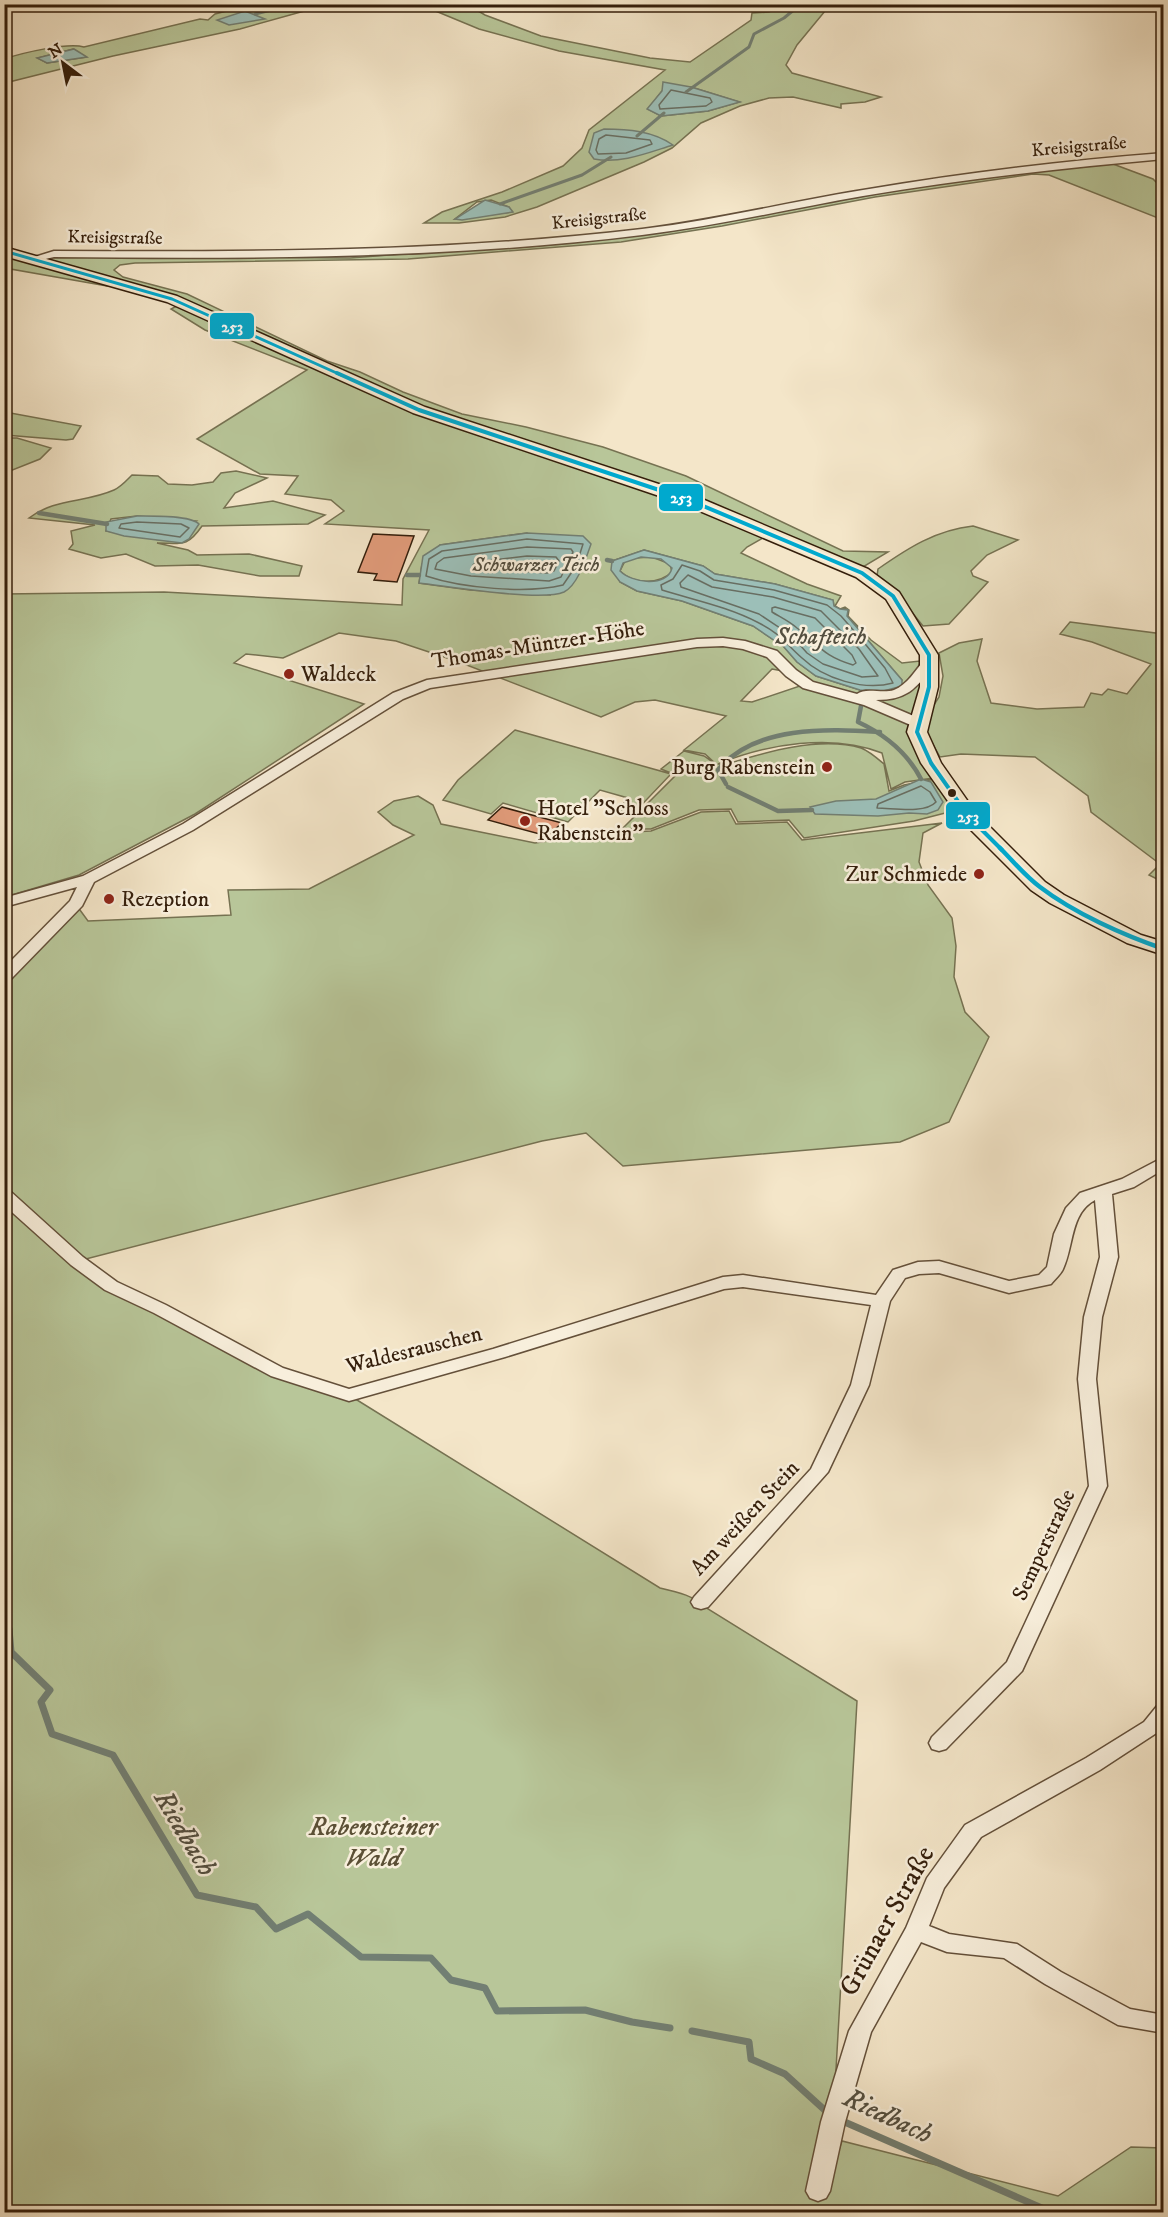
<svg xmlns="http://www.w3.org/2000/svg" width="1168" height="2217" font-family="'IM FELL DW Pica',serif">
<style>
.green{fill:#b8c699;stroke:#767252;stroke-width:1.5;fill-rule:evenodd}
.water{fill:#9cbfb8;stroke:#727f73;stroke-width:1.5;fill-rule:evenodd}
.lines{fill:none;stroke-linecap:round;stroke-linejoin:round}
.shore{stroke:#686e62;stroke-width:1.5}
.stream-far2{stroke:#727f73;stroke-width:3}
.stream-far1{stroke:#727f73;stroke-width:4.5}
.stream{stroke:#727f73;stroke-width:7}
.building{fill:#e19b7a;stroke:#341e0b;stroke-width:1.5}
.minor-casing{stroke:#64503a;stroke-width:3}
.major-casing{stroke:#341e0b;stroke-width:3}
.minor{fill:#f8efdc;fill-rule:evenodd}
.major{fill:#f4e6c9;fill-rule:evenodd}
.bus-1-far2-casing{stroke:#f8efdc;stroke-width:6}
.bus-1-far1-casing{stroke:#f8efdc;stroke-width:8}
.bus-1-casing{stroke:#f8efdc;stroke-width:9}
.bus-1-far2{stroke:#00a9ce;stroke-width:3}
.bus-1-far1{stroke:#00a9ce;stroke-width:4}
.bus-1{stroke:#00a9ce;stroke-width:4.5}
.poi-dot{fill:#8f2418;stroke:#f8efdc;stroke-width:2}
.bus-dot{fill:#341e0b;stroke:#f8efdc;stroke-width:2}
.labels{text-anchor:middle;dominant-baseline:central;stroke-width:5;stroke-linejoin:round;paint-order:stroke}
.far-street-label{font-size:18px;fill:#341e0b;stroke:#f8efdc}
.far-water-label{font-size:20px;font-style:italic;fill:#534e3f;stroke:#f8efdc}
.street-label{font-size:22px;fill:#341e0b;stroke:#f8efdc}
.poi-label{font-size:22px;fill:#341e0b;stroke:#f8efdc;text-anchor:start}
.water-label{font-size:24px;font-style:italic;fill:#534e3f;stroke:#f8efdc}
.near-park-label{font-size:27px;font-style:italic;fill:#5c5036;stroke:#f8efdc}
.near-street-label{font-size:27px;fill:#341e0b;stroke:#f8efdc}
.near-water-label{font-size:28px;font-style:italic;fill:#534e3f;stroke:#f8efdc}
.line-badge{stroke:#f8efdc;stroke-width:2}
.badge-label{font-size:16px;text-anchor:middle;font-weight:bold;fill:#fff}
</style>
<rect width="100%" height="100%" fill="#f4e6c9"/>
<filter id="stains"><feTurbulence type="fractalNoise" baseFrequency=".00333" numOctaves="4"/><feColorMatrix values="0 0 0 0 .2 0 0 0 0 .09 0 0 0 0 .02 0 0 0 .5 -.17"/></filter>
<radialGradient id="worn" r=".72"><stop offset=".6" stop-color="#630" stop-opacity="0"/><stop offset="1" stop-color="#630" stop-opacity=".3"/></radialGradient>
<path class="green" d="M250,5H326L240,29L113,56L5,83L4,59C22,53 68,42 84,47L200,19L208,20L215,14ZM73,49L86,57L47,63L38,58Z
M421,5H468L485,15L541,36L650,58L690,62L751,20L752,13L769,12L781,5H830L797,45L786,65L792,73L881,97L865,102L841,104V108L793,97L769,98L740,106L701,123L672,148L644,162L537,207L505,217L459,223H424L442,212L502,192L563,166L582,148L589,130L665,70L559,51L479,29ZM691,87L739,102L708,111L661,116L648,109L662,91ZM491,200L509,207L512,212L455,219L477,202Z
M1113,164L1153,179L1163,189V220L1049,175L1033,174L875,197L722,226L621,242L408,259L135,263L120,265L114,270L123,277L187,294L327,361L360,372L403,392L462,414L526,427L603,447L686,476L843,551L888,552L863,567L768,535L747,547L741,553L807,584L841,596L835,606L840,609L845,607L849,610L848,616L871,640L902,663L920,661L922,686L915,707L934,778L905,782L891,789L882,753C832,733 767,744 718,764H727C766,752 820,736 861,748C869,751 877,758 884,764L889,791L904,785L935,779L953,811L914,821L804,838L789,820L738,822L731,809L699,810L651,829H622L676,775L661,769L684,751L704,756L717,765L705,754L684,750L726,716L655,700L635,702L601,717L459,662L396,641L339,633L283,658L246,654L234,663L364,704L195,814L79,875L5,897L4,594L164,592L402,605L403,579L429,530L325,524L344,511L331,500L285,494L298,476L260,474L197,439L307,370L205,330L171,309L186,301L124,282L107,286L5,268V255L27,261L63,256L350,258L586,240L982,175ZM527,533L550,595L470,590L419,583L422,564L440,545ZM644,550L703,566L715,574L775,584L833,600L834,606L840,610L845,608L847,616L902,680L880,692L860,690L816,676L797,662L784,647L753,626L682,601L637,591L620,582L612,561ZM772,669L788,672L803,685L752,702L741,701Z
M4,412H5L81,426L73,439L66,440L5,435Z
M5,438H17L51,448L40,459L5,473Z
M236,471L267,478L235,493L224,508L273,501L325,515L308,524L202,526C187,548 181,543 157,543L188,550L197,555L249,554L302,566L299,576H260L198,565L155,566L126,554L101,558L69,549L73,544L71,531L95,525L29,518C55,498 85,503 114,490C121,487 127,480 132,475L158,476L168,484L192,485L213,482L221,473ZM137,516L196,521L160,540L106,531L111,519Z
M973,526L1018,540L987,555L971,571L973,576L988,582L949,624L923,626L898,595L877,576L878,569C908,548 936,530 973,526Z
M652,557L670,564L672,572C658,585 633,584 620,571L625,561L635,558Z
M1070,622L1163,634V882L1149,875L1160,864L1091,812L1088,796L1035,757L961,754L940,757L925,730L927,716L939,697L943,676L939,653L959,643L982,639L977,661L991,703L1037,709L1084,707L1091,693L1102,695L1108,689L1127,694L1151,664L1092,642L1060,634Z
M515,730L671,774L632,815L618,810L628,798L600,790L568,822L503,803L491,814L443,800L458,780Z
M418,796L433,805L441,824L535,843L593,834L651,831L701,812L729,811L736,824L787,822L802,840L942,823L923,833L919,862L928,885L952,918L956,946L954,977L965,1012L989,1037L949,1122L900,1142L623,1166L586,1133L542,1141L78,1261L277,1372L349,1395L660,1588C678,1592 695,1596 708,1609L857,1701L833,2122L824,2193L842,2141L1058,2196L1131,2147L1163,2148V2212H5V987L47,935L77,906L88,921L231,915L228,890L309,889L414,835L393,825L378,812L394,801Z"/>
<path class="water" d="M245,11L265,19L229,25L217,20Z
M74,49L87,57L47,63L37,58Z
M663,82L691,87L740,102L708,111L661,116L647,109L662,91Z
M604,129C628,129 653,131 673,145C647,153 621,164 594,159L589,152L594,133Z
M485,200L509,207L513,212L462,220L455,219Z
M137,516C151,516 190,515 199,524L189,539L182,543L124,536L106,531V522Z
M527,533L583,536L591,544C586,558 578,585 564,592C541,602 447,586 419,583L423,556L440,545Z
M644,550L703,566L715,574L775,584L833,600L834,606L840,609L848,610L847,616L902,680V686L880,692L860,690L816,676L797,662L784,647L753,626L682,601L637,591L620,582L611,570L612,561ZM641,557L661,559L672,568C667,588 632,583 620,571L623,563Z
M921,779L931,782L943,802L938,810L927,814L909,813L878,816L815,814L810,807L836,801L876,799Z"/>
<g class="lines">
<path class="shore" d="M671,90L710,98L712,102L706,106L660,109L659,105Z
M606,135L650,140L652,144L626,153L598,154L596,150L599,139Z
M137,522L181,524L189,528L180,537L119,528L121,524Z
M527,539L583,544L576,566L563,585C526,594 462,588 426,576L429,559L442,551Z
M527,547L571,549L573,552L561,577L549,581L471,576L435,569L437,563L444,558Z
M527,556L556,557L559,561L554,571L547,573L476,568L473,565L476,562Z
M682,565L700,571L714,580L774,590L827,605L841,616L861,639L885,668L893,683C864,691 824,679 802,658C785,643 781,634 759,623C729,607 694,600 662,590L661,585L673,579Z
M688,575L712,587L773,597L821,611L859,649L878,676L862,677L823,664L807,653L792,636L759,614L681,587L680,583Z
M775,607L815,618L852,655L856,663L853,665C823,656 820,646 797,628C789,621 780,617 772,612V608Z
M921,786L930,792L936,802C925,814 893,808 877,808L878,804Z"/>
<path class="stream-far2" d="M255,14L296,4
M686,92L749,47L754,34L784,18L801,4
M637,136L664,113
M500,204L582,175L611,157"/>
<path class="stream-far1" d="M39,513L107,524
M607,560L612,561
M407,575H419
M861,706L858,722C886,735 907,752 921,779
M726,784L718,770C755,725 827,729 880,732
M728,787L778,811L812,810"/>
<path class="stream" d="M4,1625L9,1629L11,1652L50,1690L41,1702L52,1734L113,1755L197,1895L256,1907L276,1929L308,1914L361,1957L431,1958L451,1980L485,1988L497,2011L585,2010L632,2022L670,2028
M692,2031L749,2042L751,2059L785,2074L829,2114
M840,2120L1051,2212"/>
</g>
<path class="building" d="M373,534L414,536L397,582L374,580L377,574L358,572Z
M502,807L562,823L547,836L488,820Z"/>
<g class="lines">
<defs>
<path id="minor" d="M1164,153V159C1063,168 963,179 863,196C789,209 716,226 642,235C447,259 250,259 54,257L33,262L28,259L54,251C250,252 447,252 642,229C716,220 789,202 863,190C963,173 1063,161 1164,153Z
M723,638L745,641L777,651L796,670L813,682L857,694C866,687 882,694 894,690C907,685 916,670 924,660H934L936,663L934,666C915,689 907,700 876,700L923,720L925,723L918,727L913,726L864,705L803,688L786,676L767,657L743,649L723,646L697,647L430,688L403,699L193,830L94,882L82,906L10,980L4,982V968L70,901L77,887L4,907V898L83,876L183,824L393,693L427,680L697,639Z
M1164,1157V1169L1134,1187L1112,1194L1118,1257L1102,1317L1096,1379L1107,1486L1022,1671L946,1749L939,1751L932,1749L929,1743L932,1737L1007,1662L1089,1486L1078,1379L1084,1317L1100,1257L1095,1200C1070,1213 1074,1246 1063,1269C1061,1274 1055,1279 1051,1284L1009,1293L939,1273L919,1274L905,1278L890,1301L869,1385L828,1472L708,1607L701,1609L694,1607L691,1602L694,1597L811,1469L851,1385L871,1305L743,1287L724,1289L505,1357L349,1401L271,1376L154,1313L105,1290L71,1265L4,1205V1190L10,1191L83,1257L117,1282L166,1305L283,1368L349,1389L493,1349L723,1277L743,1275L876,1295L893,1270L918,1262L939,1261L1009,1281L1039,1275L1047,1267L1054,1234L1066,1208L1080,1193L1122,1179Z
M1164,1704V1726L1158,1732L1100,1770L981,1837L944,1888L929,1926L949,1934L1017,1944L1061,1972L1130,2009L1164,2015V2033L1118,2025L1045,1984L1004,1958L947,1952L921,1942L871,2032L845,2122L830,2191L826,2198L818,2201L810,2198L806,2191L821,2122L849,2031L906,1928L927,1878L965,1825L1086,1758L1144,1722L1157,1706Z"/>
<path id="major" d="M4,247L177,296L425,407L695,496L868,569L899,592L938,655V687L927,732L941,763L976,813L1045,882L1064,895L1141,935L1164,942V955L1127,943L1050,903L1031,890L962,821L921,763L907,732L920,687V655L886,599L856,577L683,504L413,413L167,302L4,256Z"/>
</defs>
<use href="#minor" class="minor-casing"/>
<use href="#major" class="major-casing"/>
<use href="#minor" class="minor"/>
<use href="#major" class="major"/>
<defs>
<path id="bus-1-far2" d="M4,251L172,299L341,375"/>
<path id="bus-1-far1" d="M337,373L419,410L689,500L862,573L893,596L929,655V687L917,732L931,763L969,817L1002,850"/>
<path id="bus-1" d="M1000,848C1013,861 1025,876 1040,887C1074,913 1123,935 1164,949"/>
</defs>
<use href="#bus-1-far2" class="bus-1-far2-casing"/>
<use href="#bus-1-far1" class="bus-1-far1-casing"/>
<use href="#bus-1" class="bus-1-casing"/>
<use href="#bus-1-far2" class="bus-1-far2"/>
<use href="#bus-1-far1" class="bus-1-far1"/>
<use href="#bus-1" class="bus-1"/>
</g>
<g class="poi-dot">
<circle cx="289" cy="674" r="6"/>
<circle cx="827" cy="767" r="6"/>
<circle cx="525" cy="821" r="6"/>
<circle cx="979" cy="874" r="6"/>
<circle cx="109" cy="899" r="6"/>
</g>
<circle class="bus-dot" cx="952" cy="793" r="5"/>
<g class="labels">
<g class="far-street-label">
<text transform="translate(1079 147) rotate(-5)">Kreisigstraße</text>
<text transform="translate(599 219) rotate(-6)">Kreisigstraße</text>
<text transform="translate(115 238) rotate(1)">Kreisigstraße</text>
</g>
<g class="far-water-label">
<text x="536" y="565">Schwarzer Teich</text>
</g>
<g class="street-label">
<text transform="translate(538 645) rotate(-9)">Thomas-Müntzer-Höhe</text>
<text transform="translate(414 1350) rotate(-14)">Waldesrauschen</text>
<text transform="translate(745 1518) rotate(-47)">Am weißen Stein</text>
<text transform="translate(1044 1545) rotate(-65)">Semperstraße</text>
</g>
<g class="poi-label">
<text x="301" y="674">Waldeck</text>
<text x="815" y="767" text-anchor="end">Burg Rabenstein</text>
<text x="537" y="808">Hotel "Schloss<tspan x="537" dy="25">Rabenstein"</tspan></text>
<text x="967" y="874" text-anchor="end">Zur Schmiede</text>
<text x="121" y="899">Rezeption</text>
</g>
<g class="water-label">
<text x="821" y="637">Schafteich</text>
</g>
<g class="near-park-label">
<text x="373" y="1827">Rabensteiner<tspan x="373" dy="31">Wald</tspan></text>
</g>
<g class="near-street-label">
<text transform="translate(887 1921) rotate(-61)">Grünaer Straße</text>
</g>
<g class="near-water-label">
<text transform="translate(185 1833) rotate(59)">Riedbach</text>
<text transform="translate(888 2116) rotate(25)">Riedbach</text>
</g>
</g>
<g class="line-badge">
<rect x="209" y="312" width="46" height="28" rx="6" fill="#00a9ce"/>
<rect x="658" y="483" width="46" height="29" rx="6" fill="#00a9ce"/>
<rect x="945" y="801" width="46" height="29" rx="6" fill="#00a9ce"/>
</g>
<g class="badge-label">
<text x="232" y="332">253</text>
<text x="681" y="503">253</text>
<text x="968" y="822">253</text>
</g>
<rect width="1168" height="2217" fill="none" stroke="#f4e6c9" stroke-width="24"/>
<rect x="6" y="6" width="1156" height="2205" fill="none" stroke="#341e0b" stroke-width="3"/>
<rect x="12" y="12" width="1144" height="2193" fill="none" stroke="#341e0b" stroke-width="1.5"/>
<g transform="translate(63 63) rotate(328)" stroke="#f8efdc" stroke-width="4.5" paint-order="stroke">
<path d="M0-4.5L10 22L0 15L-10 22Z" fill="#341e0b"/>
<text y="-9" font-size="16" font-weight="bold" text-anchor="middle" fill="#341e0b">N</text>
</g>
<rect width="100%" height="100%" filter="url(#stains)"/>
<rect width="100%" height="100%" fill="url(#worn)"/>
</svg>
